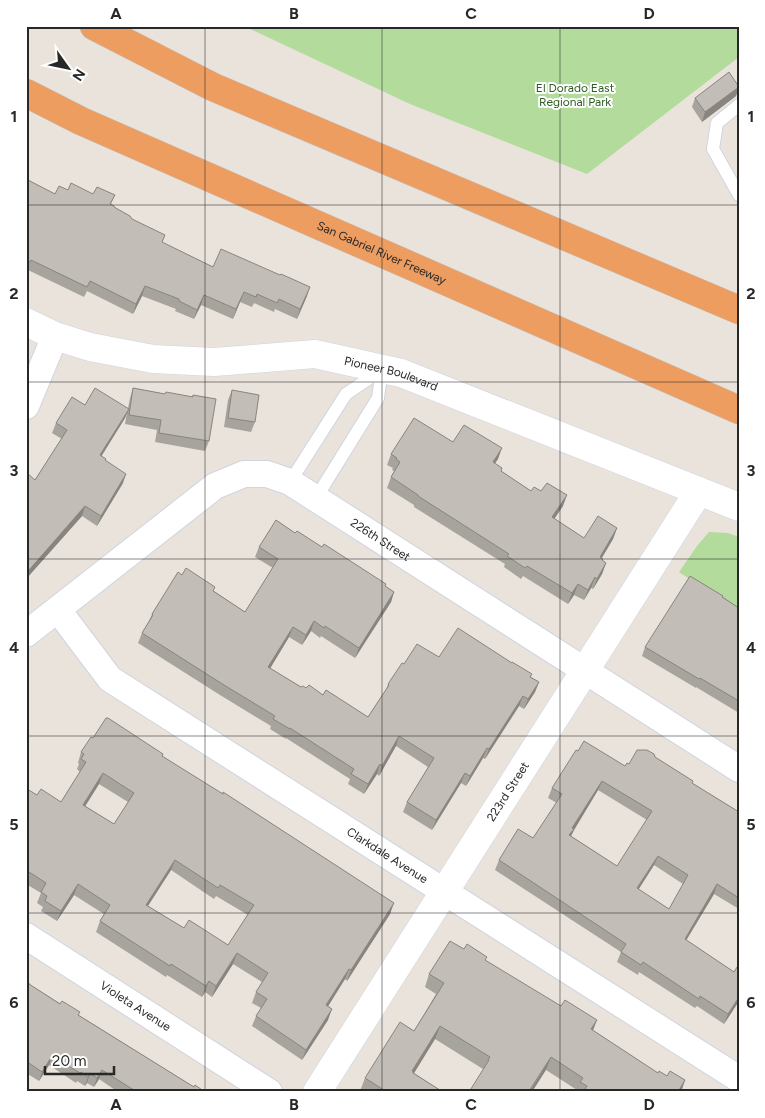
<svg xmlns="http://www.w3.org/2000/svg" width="765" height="1118" font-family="Figtree,sans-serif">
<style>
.green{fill:#b2db9c}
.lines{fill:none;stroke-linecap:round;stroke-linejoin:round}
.lane-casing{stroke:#d0d4e0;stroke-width:14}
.street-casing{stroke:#d0d4e0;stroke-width:28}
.secondary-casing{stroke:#d0d4e0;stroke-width:29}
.highway-casing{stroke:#c3c3c3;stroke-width:29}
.lane{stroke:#fff;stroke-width:12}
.street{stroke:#fff;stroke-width:26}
.secondary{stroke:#fff;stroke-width:28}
.highway{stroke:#ee9d61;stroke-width:28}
.wall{fill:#a7a39d;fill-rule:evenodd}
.shaded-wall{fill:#888480}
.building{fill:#c2bdb7;stroke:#888480;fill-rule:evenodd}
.grid{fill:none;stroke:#282828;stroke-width:1;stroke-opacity:0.55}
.labels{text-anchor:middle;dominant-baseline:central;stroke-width:4;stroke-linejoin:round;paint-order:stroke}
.park-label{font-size:12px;fill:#2d5d20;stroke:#fff}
.street-label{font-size:12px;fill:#282828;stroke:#fff}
.neatline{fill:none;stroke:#282828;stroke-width:2}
.grid-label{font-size:16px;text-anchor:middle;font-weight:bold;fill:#282828}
</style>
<rect width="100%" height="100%" fill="#e9e3db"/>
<path class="green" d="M244,26H739V57L587,174L410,104Z
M709,532L728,533L739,537V612L679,572L697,546Z"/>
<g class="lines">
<defs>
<path id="lane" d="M739,105L717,123L713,149L739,195
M290,482L346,394L380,371
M316,498L378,398L382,369"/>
<g id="street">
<path d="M26,406L55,336"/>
<path id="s1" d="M58,610L110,679L739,1079"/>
<path id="s2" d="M26,634L215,486L244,474H267L290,482L739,769"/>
<path id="s3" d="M26,936L269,1092"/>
</g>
<g id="secondary">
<path id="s4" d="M26,322L55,336L90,347L153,359L214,362L315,354L401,373L739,507"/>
<path id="s5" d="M317,1092L699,491"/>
</g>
<g id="highway">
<path d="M94,26L213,87L739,310"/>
<path id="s6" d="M26,93L81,121L739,410"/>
</g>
</defs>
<use href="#lane" class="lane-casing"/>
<use href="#street" class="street-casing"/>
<use href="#secondary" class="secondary-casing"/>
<use href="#highway" class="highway-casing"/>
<use href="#lane" class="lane"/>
<use href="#street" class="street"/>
<use href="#secondary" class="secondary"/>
<use href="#highway" class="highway"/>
</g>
<path class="wall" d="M739,86L736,96L702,122L692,107L695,98Z
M26,179L55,194L68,190L93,194L115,195L111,204L114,207L132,219L163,243L213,267L307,296L297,319L275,309L274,312L254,303L252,307L240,302L233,319L201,305L194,319L175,311L176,309L142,296L133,314L87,291L84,297L28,270L26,272Z
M133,388L165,394L192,397L193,395L209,441L205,451L155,442L157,430L125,424L127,412L125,418L101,456L123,483L97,526L82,516L26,579V474L35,480L62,439L52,433L56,423L85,405L128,408L130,398Z
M232,390L255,422L251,432L224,427L228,400Z
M453,442L498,459L495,463L501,471L531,491L563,506L554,519L584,538L617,528L613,539L602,558V560L606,563L602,574L593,589L591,588L584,600L574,595L568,604L523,576L521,579L504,567L505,564L414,507V505L387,488L391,477L394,471L392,470L393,468L387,465L391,454Z
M295,533L394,592L391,602L355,658L321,636L320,638L311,631L302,645L289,637L270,668L301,687L306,688L323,695L368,717L386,690L388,684L404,664L439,657L531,677L539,682L535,692L524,709L519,706L485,759L483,758L466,786L461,783L432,830L403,812L407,802L428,767L396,746L379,776L377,774L364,794L348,784L350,779L286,738V739L270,729L271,726L220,695L138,643L142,633L148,623L152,614L214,591L245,612L273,568L255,557L259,547Z
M723,597L739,608V713L696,687V688L642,656L645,647Z
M93,738L162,756L390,914L347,981L345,979L328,1006V1020L302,1060L252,1026L256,1016L261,1008L252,1003L256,992L262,982L233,964L212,997L205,992L202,997L167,975L166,977L96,932L100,921L104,914L74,895L57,921L41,911L43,907L37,903L41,893L26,884V791L37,795L61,802L80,772L77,769L79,764L78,763L81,752ZM99,784L128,802L114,824L85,806ZM171,870L214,899L216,896L248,915L228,945L184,928L148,906Z
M629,764L692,783L739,812V909L714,894L686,940L734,972L739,964V1001L724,1024L697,1006L695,1008L639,972L638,975L617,962L621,952L495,870L499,860L533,838L557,803L548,798L552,788L625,766ZM598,790L647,820L617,866L571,836L574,830ZM654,865L683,884L669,909L638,890Z
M486,961L658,1073L685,1080L681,1092H577V1090L546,1070L483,1069L435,1039L414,1073L443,1092H361L360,1091L365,1078L414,1031L436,994L425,987L429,974Z
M26,981L29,984L194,1087L205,1092H118L99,1079L94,1087L87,1083L85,1086L77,1081L76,1083L49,1065L39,1081L26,1073Z"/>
<path class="shaded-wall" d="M739,87L736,96L702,122L705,112Z
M145,286L142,296L133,314L136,304Z
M310,287L307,296L297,319L300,309Z
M244,292L240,302L233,319L236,309Z
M204,295L201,305L194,319L197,310Z
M129,409L125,418L96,465L100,455Z
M502,448L498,459L489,472L493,462Z
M126,474L123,483L97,526L101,516Z
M567,495L563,506L548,528L552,517Z
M85,506L82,516L26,579V572Z
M617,528L613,539L596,567L600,557Z
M606,563L602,574L593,589L597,579Z
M595,577L591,588L584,600L588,590Z
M578,584L574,595L568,604L572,593Z
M394,592L391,602L355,658L359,648Z
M314,621L311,631L302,645L306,635Z
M293,627L289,637L265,677L268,667Z
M539,682L535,692L524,709L528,699Z
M523,696L519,706L485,759L489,749Z
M399,736L396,746L379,776L382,766Z
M487,748L483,758L466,786L470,776Z
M380,764L377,774L364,794L368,784Z
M103,773L99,784L79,816L83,805Z
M465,773L461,783L432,830L436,820Z
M602,781L598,790L574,830L570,838L566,845L572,828Z
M658,856L654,865L633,898L637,888Z
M175,860L171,870L142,915L146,905Z
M78,884L74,895L57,921L61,911Z
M717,884L714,894L681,949L685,939Z
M394,903L390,914L347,981L351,970Z
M237,953L233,964L212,997L216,986Z
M349,969L345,979L322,1016L326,1005Z
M209,981L205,992L202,997L206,986Z
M739,997V1001L724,1024L728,1014Z
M332,1009L328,1020L302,1060L306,1050Z
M597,1020L592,1033L591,1029Z
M440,1026L435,1039L411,1078L412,1071Z
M52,1056L49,1065L39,1081L42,1072Z
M551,1057L546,1070L532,1092H529Z
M102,1070L99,1079L94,1087L97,1078Z
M90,1073L87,1083L85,1086L88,1077Z
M685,1080L681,1092H678Z"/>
<path class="building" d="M729,72L739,87L705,112L695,98Z
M26,179L55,194L59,186L68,190L71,183L93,194L97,187L115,195L110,204L114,206V207L130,216L132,219L165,235L162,242L213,267L221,249L280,275L281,274L310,287L300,309L279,299L277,303L257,294L256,297L244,292L236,309L204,295L197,310L179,301V299L145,286L136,304L90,281L87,287L31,260L30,262L26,261Z
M95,388L129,409L100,455L106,459L105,460L126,474L101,516L85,506L30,569L26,572V474L27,473L35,480L67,430L56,423L72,397L85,405Z
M133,388L165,394L166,392L193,397V395L216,399L209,441L159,433L161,420L129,415Z
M232,390L259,395L255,422L228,418Z
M414,418L453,442L464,425L502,448L493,462L502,468L501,471L531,491L534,487L541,491L547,483L567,495L552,517L584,538L598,516L617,528L600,557L603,559L602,560L606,563L597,579L595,577L588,590L578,584L572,593L527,566L525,568L507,556L509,554L418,496V495L391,477L400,462L396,459L397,458L391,454Z
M276,520L295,533L297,531L322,547L324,544L386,584L385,586L394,592L359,648L325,626L324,628L314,621L306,635L293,627L268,667L301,687L303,686L306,688L309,685L323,695L326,690L368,717L389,685L388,684L402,663L404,664L417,644L439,657L458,628L512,663V662L532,674L530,677L539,682L528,699L523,696L489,749L487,748L470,776L465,773L436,820L407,802L434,758L399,736L382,766L380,764L368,784L351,774L354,769L290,728V729L273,719L275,716L224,685L142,633L153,615L152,614L178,572L182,575L186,568L215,587L213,591L245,612L278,559L259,547Z
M690,576L723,596L722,597L739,608V701L700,678L699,679L645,647Z
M106,718H108L163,754L162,756L223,794V792L394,903L351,970L349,969L326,1005L332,1009L306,1050L256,1016L267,999L256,992L268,973L237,953L216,986L209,981L206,986L171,964L170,966L100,921L110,905L78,884L61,911L45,901L47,896L41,892L46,883L26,870V791L27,789L37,795L41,789L61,802L86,762L81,759L84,754L81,752L91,737L93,738ZM103,773L134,793L114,824L83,805ZM175,860L218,888L220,885L254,905L228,945L189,920L184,928L146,905Z
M584,741L625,766L627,763L629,764L637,750H647L654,754L655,757L693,781L692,783L739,812V898L717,884L685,939L734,972L739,964V997L728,1014L700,996L699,999L643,962L641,965L621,952L626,944L499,860L518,829L533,838L562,794L552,788L576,750L578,751ZM602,781L652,811L617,866L569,835L574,829L572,828ZM658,856L688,875L669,909L637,888Z
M450,941L464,949L467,944L487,957L485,960L561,1006L565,1000L597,1020L591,1029L658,1073L659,1071L667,1076L670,1071L685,1080L678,1092H583L587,1086L580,1082L583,1078L551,1057L529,1091L530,1092H469L489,1060H488L490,1057L440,1026L412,1071H413V1073L443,1092H387L365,1078L400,1022L414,1031L444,983L429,974Z
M26,981L29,983V984L60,1004L62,1001L80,1012L78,1015L194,1087L195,1085L205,1092H137L102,1070L97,1078L90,1073L88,1077L81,1072L80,1073L52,1056L42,1072L26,1061Z"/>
<path class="grid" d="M205,26V1092M382,26V1092M560,26V1092M26,205H739M26,382H739M26,559H739M26,736H739M26,913H739"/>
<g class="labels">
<g class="park-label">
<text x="575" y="88">El Dorado East<tspan x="575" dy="14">Regional Park</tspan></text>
</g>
<g class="street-label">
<text stroke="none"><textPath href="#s6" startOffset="390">San Gabriel River Freeway</textPath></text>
<text stroke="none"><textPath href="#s4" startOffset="374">Pioneer Boulevard</textPath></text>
<text stroke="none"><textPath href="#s2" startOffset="426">226th Street</textPath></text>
<text stroke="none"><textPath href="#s5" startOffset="356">223rd Street</textPath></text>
<text stroke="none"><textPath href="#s1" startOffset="415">Clarkdale Avenue</textPath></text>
<text stroke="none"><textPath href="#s3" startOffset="130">Violeta Avenue</textPath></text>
</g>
</g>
<rect width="765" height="1118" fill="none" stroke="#ffffff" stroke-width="55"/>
<g transform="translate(68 68) rotate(123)" stroke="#ffffff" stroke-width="4" paint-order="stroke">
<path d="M0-4L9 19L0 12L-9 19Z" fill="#282828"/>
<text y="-8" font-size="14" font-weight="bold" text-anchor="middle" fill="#282828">N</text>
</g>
<path d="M45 1066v8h69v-8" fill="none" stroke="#282828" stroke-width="2.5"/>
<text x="52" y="1066" font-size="15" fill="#282828" stroke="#ffffff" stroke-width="4" paint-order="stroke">20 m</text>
<rect x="28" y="28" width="710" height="1062" class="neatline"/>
<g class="grid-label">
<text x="116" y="19">A</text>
<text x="294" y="19">B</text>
<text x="471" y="19">C</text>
<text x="649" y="19">D</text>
<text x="14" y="122">1</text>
<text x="751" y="122">1</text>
<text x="14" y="299">2</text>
<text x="751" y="299">2</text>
<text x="14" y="476">3</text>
<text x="751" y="476">3</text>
<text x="14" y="653">4</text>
<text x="751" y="653">4</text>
<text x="14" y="830">5</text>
<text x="751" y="830">5</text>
<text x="14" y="1008">6</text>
<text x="751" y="1008">6</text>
<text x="116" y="1110">A</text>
<text x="294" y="1110">B</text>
<text x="471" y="1110">C</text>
<text x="649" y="1110">D</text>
</g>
</svg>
